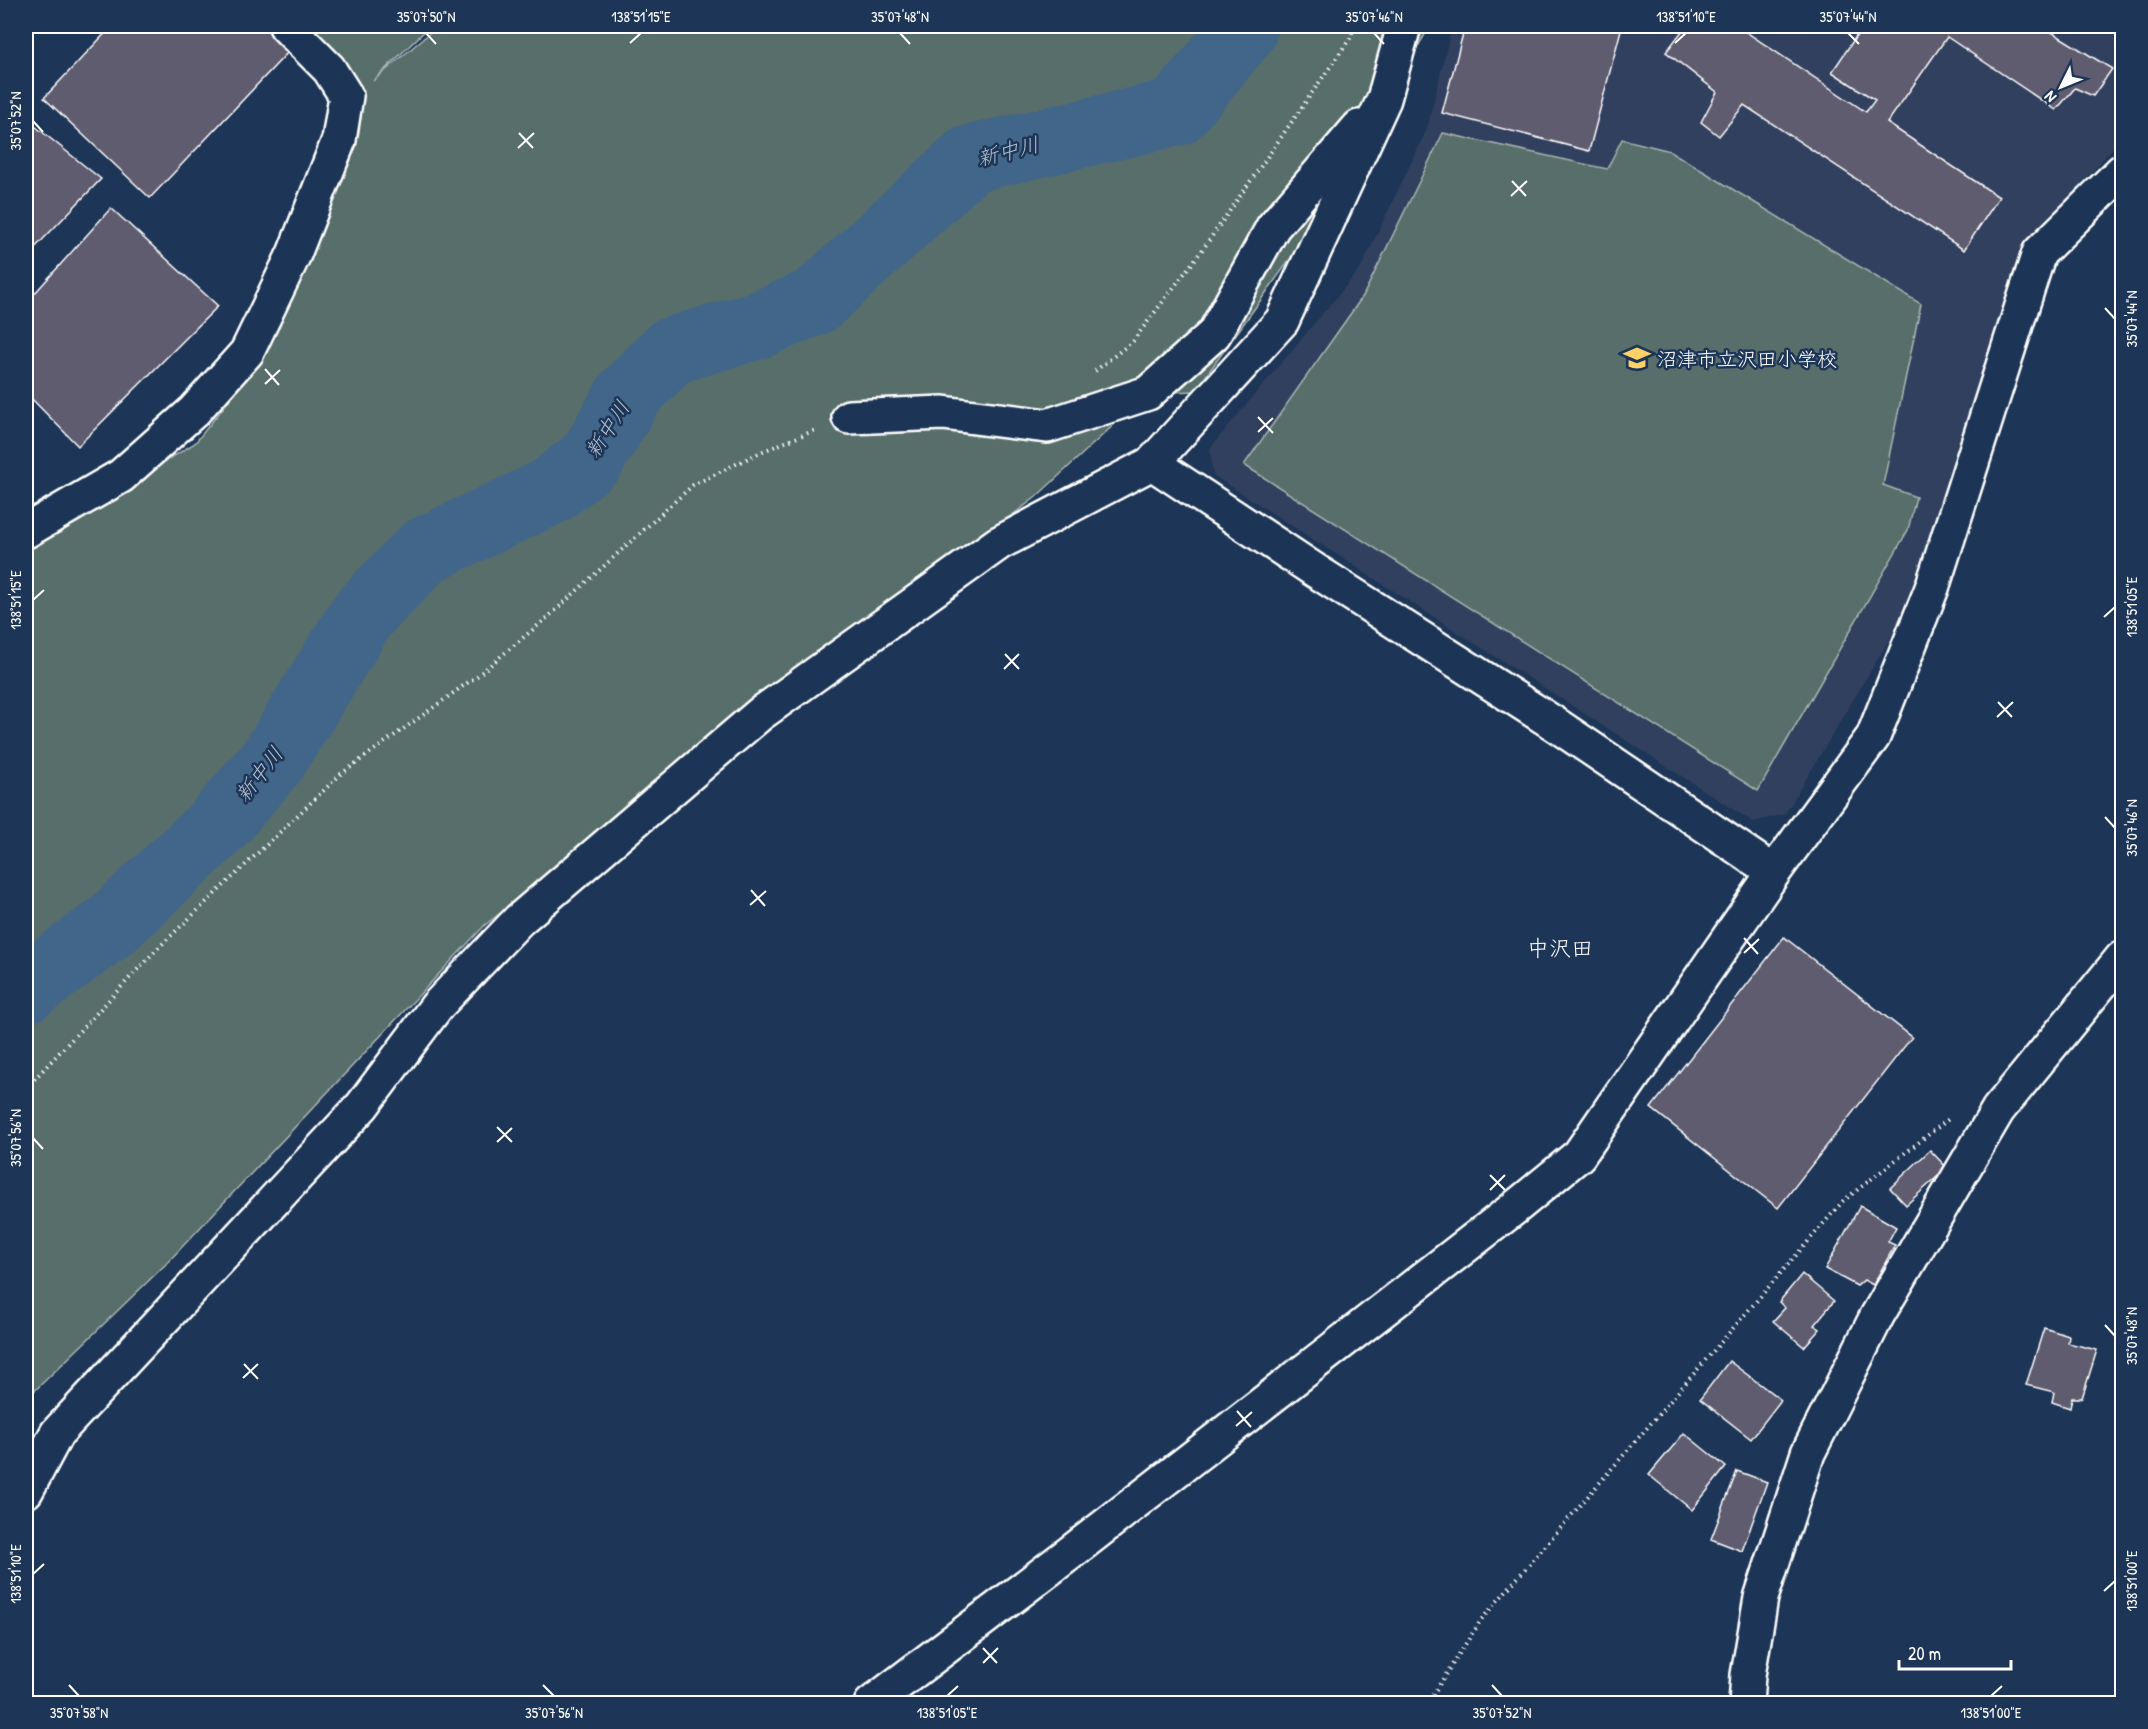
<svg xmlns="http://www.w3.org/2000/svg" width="2148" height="1729" font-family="'Patrick Hand','Klee One',sans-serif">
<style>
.built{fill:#31405e}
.green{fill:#586e6a;stroke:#acb6b4;stroke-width:1.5}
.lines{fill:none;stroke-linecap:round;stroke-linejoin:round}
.river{stroke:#426689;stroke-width:68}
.building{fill:#605b6f;stroke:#fff;stroke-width:1.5}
.minor-casing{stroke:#fff;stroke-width:38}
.path{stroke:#fff;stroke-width:4;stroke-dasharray:1.5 4.5;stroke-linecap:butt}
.minor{stroke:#1d3557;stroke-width:33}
.ticks{fill:none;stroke:#fff;stroke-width:2}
.labels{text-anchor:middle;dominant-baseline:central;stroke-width:5;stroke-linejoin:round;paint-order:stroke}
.poi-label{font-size:20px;fill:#fff;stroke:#1d3557;text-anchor:start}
.water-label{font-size:21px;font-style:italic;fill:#b3c2d0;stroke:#1d3557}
.quarter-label{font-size:22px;fill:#fff;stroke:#1d3557}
.neatline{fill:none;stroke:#fff;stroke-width:2}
.ticks-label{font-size:15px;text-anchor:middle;fill:#fff}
</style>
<rect width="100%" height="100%" fill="#1d3557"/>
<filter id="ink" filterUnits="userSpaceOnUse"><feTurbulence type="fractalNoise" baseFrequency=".0167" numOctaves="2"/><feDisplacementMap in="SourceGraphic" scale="12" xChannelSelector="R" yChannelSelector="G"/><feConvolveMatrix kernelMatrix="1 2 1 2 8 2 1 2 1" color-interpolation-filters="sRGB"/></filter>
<g filter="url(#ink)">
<path class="built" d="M1452,26H2122V137L2024,251L1901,620L1785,814L1753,822L1213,475L1210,448L1361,268L1427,129Z"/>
<path class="green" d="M286,26H430L373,81L438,26H1430L1304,240L1195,391L1148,393L1035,498L895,603L485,925L166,1264L26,1399V548L195,443L255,368L330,210L360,93Z
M1443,133L1607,169L1622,139L1670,151L1921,304L1883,485L1916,497L1908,530L1758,791L1244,465L1363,296Z"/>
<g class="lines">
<path class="river" d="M26,989L111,926L218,825L273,760L363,614L424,551L551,491L592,458L629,394L671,351L761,324L816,301L970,159L1176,112L1243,31L1244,26"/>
</g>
<path class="building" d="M112,26H264L290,50L150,198L44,98Z
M1465,26H1622L1589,151L1442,113Z
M1686,26H1737L1866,112L1875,100L1832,72L1863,26H2042L2112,69L2093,96L2075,88L2056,110L1947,37L1887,123L1999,197L1964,250L1744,105L1719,136L1701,122L1717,92L1666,52Z
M26,119L101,179L26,257Z
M111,208L218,306L78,446L26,393V303Z
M1784,937L1912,1037L1778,1208L1651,1108Z
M1930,1150L1947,1168L1906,1205L1890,1188Z
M1860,1206L1896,1227L1888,1242L1895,1245L1873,1285L1864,1280L1857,1286L1825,1269Z
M1802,1274L1834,1301L1814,1325L1820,1329L1804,1347L1773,1321L1785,1308L1779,1302Z
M2044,1328L2069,1336L2068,1343L2097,1350L2082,1398H2072L2070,1408L2052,1402L2054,1392L2026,1385Z
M1729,1361L1781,1400L1751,1439L1700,1399Z
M1684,1433L1726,1467L1692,1510L1649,1475Z
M1737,1471L1767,1482L1742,1551L1711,1539Z"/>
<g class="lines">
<defs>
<path id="minor" d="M849,417L943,413L1047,426L1148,393L1214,334L1273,227L1359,127
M1152,463L1316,571L1555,724L1774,872
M26,531L121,476L194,411L247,352L294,254L339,140L346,96L329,69L286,26
M26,1491L57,1433L362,1106L437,1006L519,920L760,714L999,543L1152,463L1282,321L1384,99L1404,26
M871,1704L1070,1553L1512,1210L1579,1155L1774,872L1873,737L1932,588L2039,253L2122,171
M1746,1704L1748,1675L1761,1598L1808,1453L1877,1316L1998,1110L2122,958"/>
</defs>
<use href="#minor" class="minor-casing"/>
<path class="path" d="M1095,371L1133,341L1203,249L1351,37L1354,26
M26,1088L156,950L341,774L477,676L547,618L693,485L763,451L818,429
M1425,1704L1432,1696L1481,1620L1843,1201L1950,1118"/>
<use href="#minor" class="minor"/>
</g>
</g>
<path class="ticks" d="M426,33L436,44M900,33L910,44M1374,33L1384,44M1848,33L1859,44M630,43L641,33M1675,43L1686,33M33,121L43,132M519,133L533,148M518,148L534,133M1512,181L1526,196M1511,196L1527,181M2105,308L2115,319M265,369L279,385M265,384L280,370M1258,417L1273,433M1258,432L1273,418M33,600L44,590M2104,617L2115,607M1005,654L1019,669M1004,669L1019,654M1998,702L2012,717M1997,717L2013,702M2105,817L2115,828M751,890L765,906M750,905L766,891M1744,938L1758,954M1744,953L1759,939M497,1127L512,1142M33,1138L43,1149M497,1142L512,1128M1490,1175L1505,1190M1490,1190L1505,1175M2105,1325L2115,1336M244,1364L258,1379M243,1378L258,1364M1237,1411L1251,1427M1236,1426L1252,1412M33,1574L44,1564M2104,1591L2115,1581M983,1648L997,1663M983,1663L998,1648M69,1685L79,1696M543,1685L554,1696M1492,1685L1502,1696M947,1696L958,1686M1991,1696L2002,1686"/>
<defs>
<symbol id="school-bare" viewBox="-9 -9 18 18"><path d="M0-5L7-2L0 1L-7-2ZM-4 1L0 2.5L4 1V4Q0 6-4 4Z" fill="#ffd166" stroke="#1d3557" stroke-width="2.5" paint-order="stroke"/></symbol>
</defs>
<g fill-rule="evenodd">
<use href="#school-bare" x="1618" y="339" width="38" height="38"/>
</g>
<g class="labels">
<g class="poi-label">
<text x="1657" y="358">沼津市立沢田小学校</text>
</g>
<g class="water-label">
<text transform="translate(1008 151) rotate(-14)">新中川</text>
<text transform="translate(607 429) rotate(-57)">新中川</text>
<text transform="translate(259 774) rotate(-52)">新中川</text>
</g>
<g class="quarter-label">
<text x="1560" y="948">中沢田</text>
</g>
</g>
<rect width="2148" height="1729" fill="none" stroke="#1d3557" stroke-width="66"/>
<g transform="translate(2061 87) rotate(227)" stroke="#1d3557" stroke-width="4.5" paint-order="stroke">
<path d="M0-4.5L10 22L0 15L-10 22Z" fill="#ffffff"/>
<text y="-9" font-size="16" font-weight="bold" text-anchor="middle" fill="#ffffff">N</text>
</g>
<path d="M1899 1660v9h112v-9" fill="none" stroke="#ffffff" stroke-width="3"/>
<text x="1908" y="1660" font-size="18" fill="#ffffff" stroke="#1d3557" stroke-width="4.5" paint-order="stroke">20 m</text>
<rect x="33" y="33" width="2082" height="1663" class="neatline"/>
<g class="ticks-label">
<text x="426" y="22">35°07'50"N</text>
<text x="641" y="22">138°51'15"E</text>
<text x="900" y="22">35°07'48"N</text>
<text x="1374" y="22">35°07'46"N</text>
<text x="1686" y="22">138°51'10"E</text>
<text x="1848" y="22">35°07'44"N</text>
<text transform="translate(16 121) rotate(-90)" y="5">35°07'52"N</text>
<text transform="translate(2132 319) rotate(-90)" y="5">35°07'44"N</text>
<text transform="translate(16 600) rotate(-90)" y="5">138°51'15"E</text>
<text transform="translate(2132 607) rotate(-90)" y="5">138°51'05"E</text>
<text transform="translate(2132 828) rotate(-90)" y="5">35°07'46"N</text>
<text transform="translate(16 1138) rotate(-90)" y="5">35°07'56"N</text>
<text transform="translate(2132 1336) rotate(-90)" y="5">35°07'48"N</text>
<text transform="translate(16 1574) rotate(-90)" y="5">138°51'10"E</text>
<text transform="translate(2132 1581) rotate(-90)" y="5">138°51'00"E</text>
<text x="79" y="1718">35°07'58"N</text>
<text x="554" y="1718">35°07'56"N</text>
<text x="947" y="1718">138°51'05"E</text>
<text x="1502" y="1718">35°07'52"N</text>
<text x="1991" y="1718">138°51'00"E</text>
</g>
</svg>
